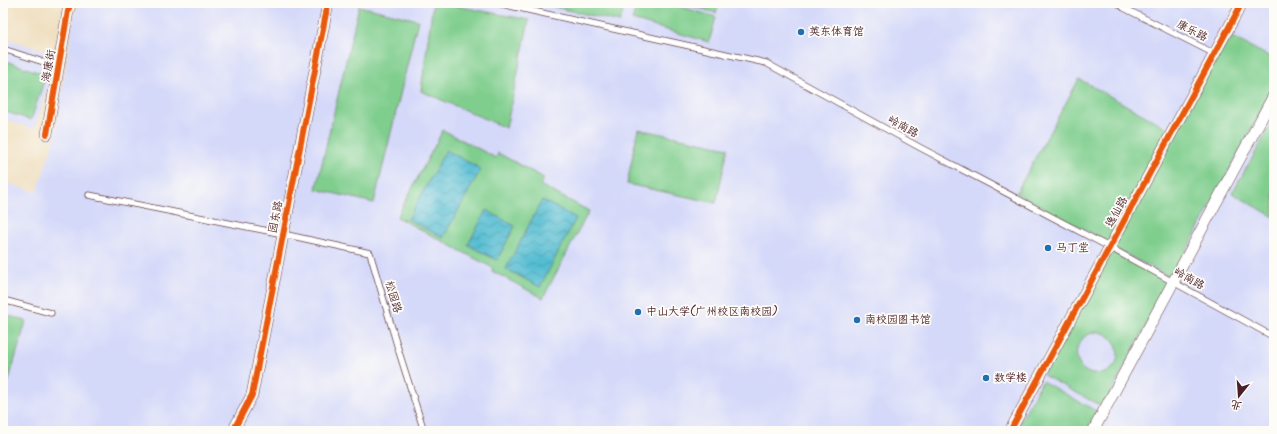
<svg xmlns="http://www.w3.org/2000/svg" width="1277" height="434" font-family="Kalam,'LXGW WenKai TC',sans-serif">
<style>
.built{fill:#d4d8f9}
.grass{fill:#80ce8e;stroke:#65765c;fill-rule:evenodd}
.water{fill:url(#water-waves);stroke:#506e7e}
.lines{fill:none;stroke-linecap:round;stroke-linejoin:round}
.lane-casing{stroke:#633c41;stroke-width:7}
.street-casing{stroke:#633c41;stroke-width:12}
.lane{stroke:#fff;stroke-width:5.5}
.street{stroke:#fff;stroke-width:11}
.cycleway-casing{stroke:#fdfcf7;stroke-width:8}
.cycleway{stroke:#e8590c;stroke-width:6}
.poi-dot{fill:#1f6fb2;stroke:#fdfcf7;stroke-width:1.5}
.labels{text-anchor:middle;dominant-baseline:central;stroke-width:3.5;stroke-linejoin:round;paint-order:stroke}
.street-label{font-size:11px;fill:#4a1f2b;stroke:#fdfcf7}
.poi-label{font-size:11px;fill:#4a1f2b;stroke:#fdfcf7;text-anchor:start}
</style>
<defs>
<pattern id="water-waves" width="16" height="10" patternUnits="userSpaceOnUse"><rect width="16" height="10" fill="#55bdd2"/><path d="M0 5q4-4 8 0t8 0" fill="none" stroke="#4899ab"/></pattern>
</defs>
<rect width="100%" height="100%" fill="#fdfcf7"/>
<filter id="ink" filterUnits="userSpaceOnUse"><feTurbulence type="fractalNoise" baseFrequency=".025" numOctaves="2"/><feDisplacementMap in="SourceGraphic" scale="8" xChannelSelector="R" yChannelSelector="G"/><feConvolveMatrix kernelMatrix="1 2 1 2 8 2 1 2 1" color-interpolation-filters="sRGB"/></filter>
<filter id="wash" filterUnits="userSpaceOnUse"><feTurbulence type="fractalNoise" baseFrequency=".012" numOctaves="4" result="noise"/><feDisplacementMap in="SourceGraphic" scale="16" xChannelSelector="R" yChannelSelector="G"/><feGaussianBlur stdDeviation="0.9" result="paint"/><feColorMatrix in="noise" values="0 0 0 0 0 0 0 0 0 0 0 0 0 0 0 0 0 1.4 0 .05"/><feComposite in="paint" operator="in"/></filter>
<g filter="url(#wash)">
<rect width="100%" height="100%" fill="#efdebe"/>
<path class="built" d="M79,3H1274V431H3V182L37,192L54,140L74,15Z
M3,38L58,54L52,77L34,129L3,119Z"/>
<path class="grass" d="M433,3H441L529,20L506,128L421,91Z
M555,3H625L620,22L554,7Z
M637,3H667L716,17L709,42L632,20Z
M680,3H719L716,13Z
M359,6L418,20L374,203L316,189Z
M1228,35L1274,59V86L1172,278L1112,247Z
M3,60L46,75L31,120L3,111Z
M1079,79L1169,129L1108,242L1016,193Z
M1274,120V217L1232,193Z
M638,129L728,148L716,203L627,184Z
M443,130L496,158L498,153L544,178L540,185L589,211L543,298L492,271L493,268L397,217Z
M1110,251L1169,283L1103,407L1043,375ZM1097,332C1124,334 1125,372 1099,374C1072,377 1067,336 1097,332Z
M3,314L26,321L8,383L3,381Z
M1042,381L1098,412L1088,431H1015Z"/>
<path class="water" d="M446,150L481,169L443,238L408,219Z
M542,200L576,218L540,287L506,269Z
M486,210L515,226L497,260L468,245Z"/>
</g>
<g filter="url(#ink)">
<g class="lines">
<defs>
<path id="lane" d="M497,3L766,63L919,147L1109,247L1274,337
M1118,3L1124,8L1215,54
M3,49L59,67
M89,195L283,234L370,253L399,352L424,431
M3,300L51,313"/>
<path id="street" d="M47,134L68,11L71,3
M233,431L252,395L328,3
M1010,431L1242,3
M1093,431L1274,95"/>
</defs>
<use href="#lane" class="lane-casing"/>
<use href="#street" class="street-casing"/>
<use href="#lane" class="lane"/>
<use href="#street" class="street"/>
<defs>
<path id="cycleway" d="M47,134L68,11L71,3
M233,431L252,395L328,3
M1010,431L1242,3"/>
</defs>
<use href="#cycleway" class="cycleway-casing"/>
<use href="#cycleway" class="cycleway"/>
</g>
</g>
<g class="poi-dot">
<circle cx="801" cy="32" r="4"/>
<circle cx="1048" cy="248" r="4"/>
<circle cx="638" cy="312" r="4"/>
<circle cx="857" cy="320" r="4"/>
<circle cx="986" cy="378" r="4"/>
</g>
<g class="labels">
<g class="street-label">
<text transform="translate(1192 31) rotate(27)">康乐路</text>
<text transform="translate(49 66) rotate(-80)">海康街</text>
<text transform="translate(903 127) rotate(29)">岭南路</text>
<text transform="translate(1117 212) rotate(-61)">逸仙路</text>
<text transform="translate(276 217) rotate(-79)">园东路</text>
<text transform="translate(1189 279) rotate(29)">岭南路</text>
<text transform="translate(393 297) rotate(74)">松园路</text>
</g>
<g class="poi-label">
<text x="809" y="32">英东体育馆</text>
<text x="1056" y="248">马丁堂</text>
<text x="646" y="312">中山大学(广州校区南校园)</text>
<text x="865" y="320">南校园图书馆</text>
<text x="994" y="378">数学楼</text>
</g>
</g>
<rect width="1277" height="434" fill="none" stroke="#fdfcf7" stroke-width="16"/>
<g transform="translate(1239 396) rotate(197)" stroke="#fdfcf7" stroke-width="3" paint-order="stroke">
<path d="M0-3L7 15L0 10L-7 15Z" fill="#4a1f2b"/>
<text y="-6" font-size="11" font-weight="bold" text-anchor="middle" fill="#4a1f2b">北</text>
</g>
</svg>
